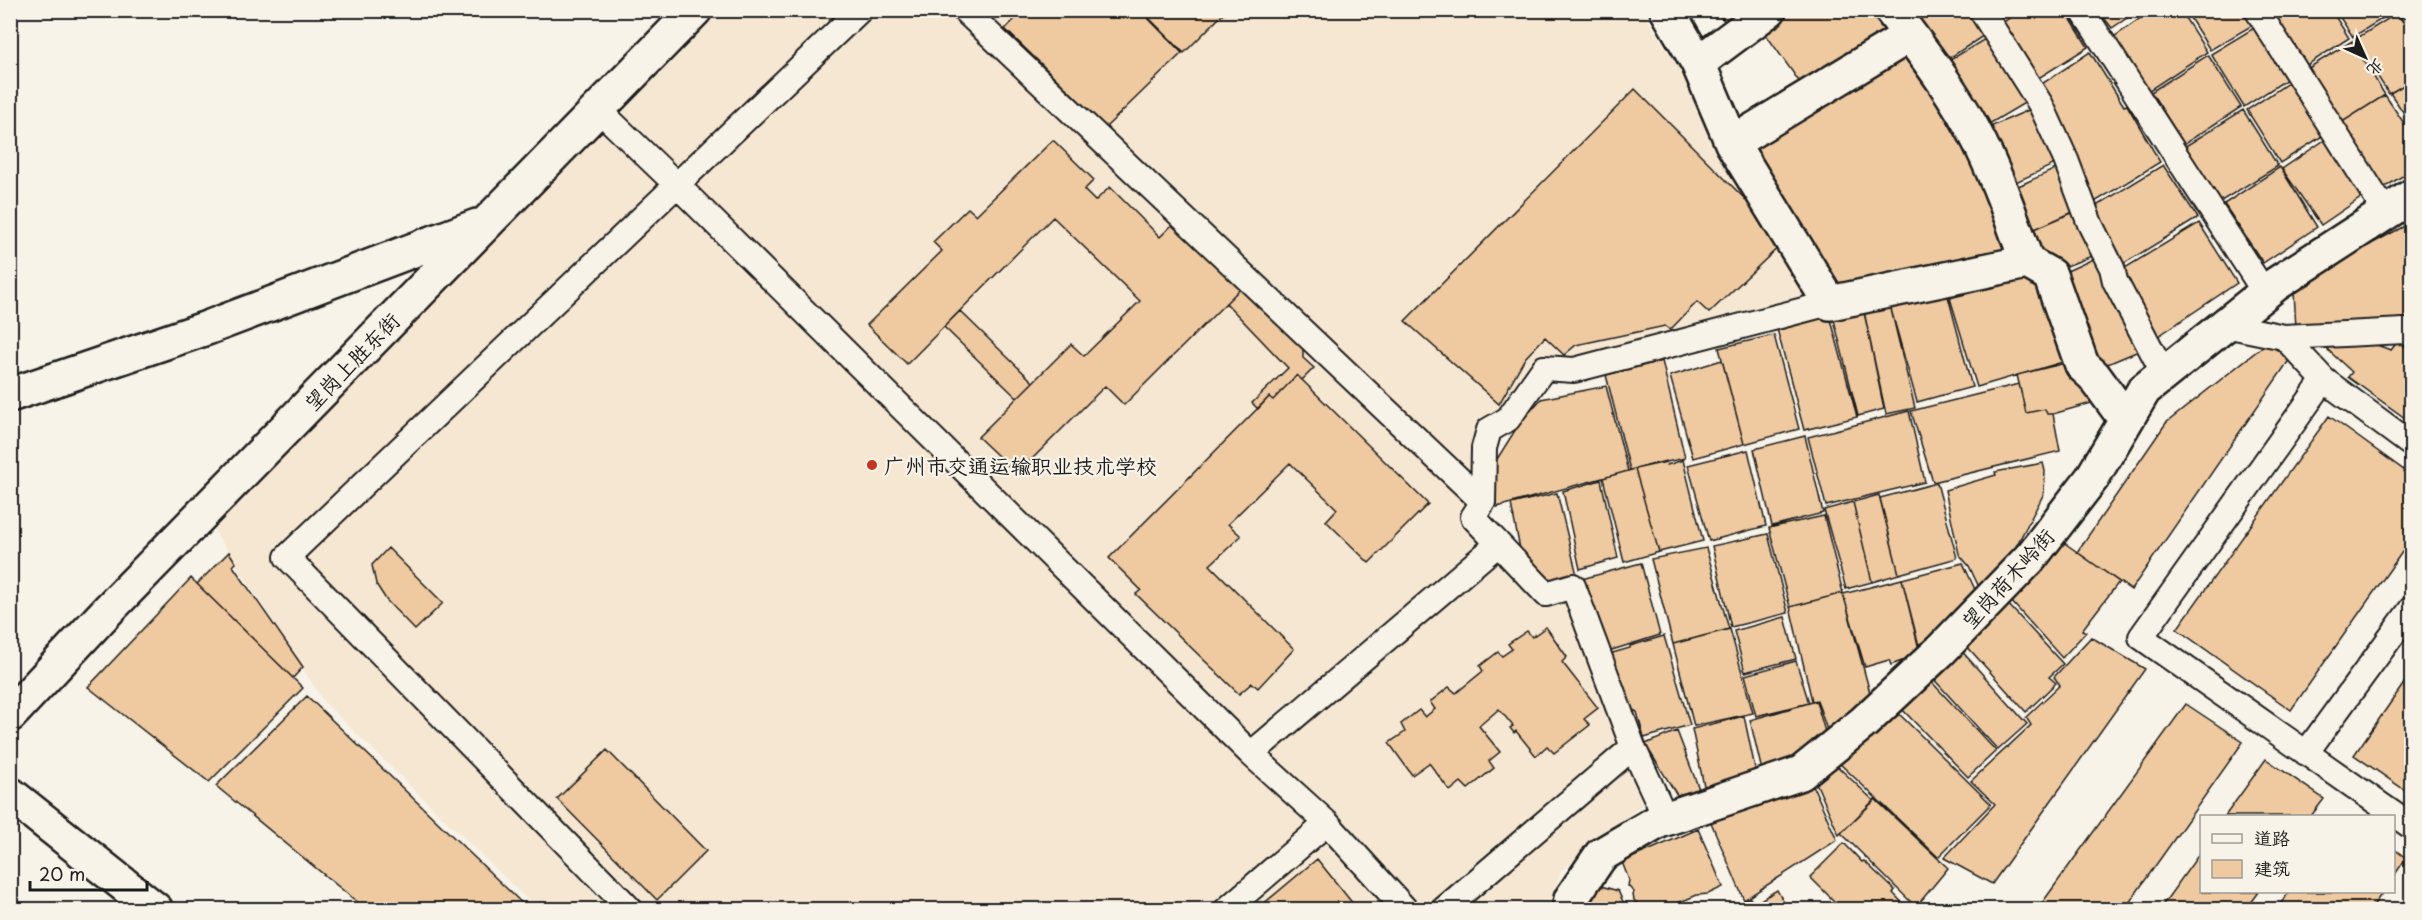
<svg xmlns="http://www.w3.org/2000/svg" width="2422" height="920" font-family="'Playpen Sans','LXGW WenKai TC',sans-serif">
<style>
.built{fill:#f5e7d2}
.building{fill:#efcaa0;stroke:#1c1c1c;stroke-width:1.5}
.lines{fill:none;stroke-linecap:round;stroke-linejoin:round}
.lane-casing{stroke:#1c1c1c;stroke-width:28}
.street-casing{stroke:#1c1c1c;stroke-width:38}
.secondary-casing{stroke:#1c1c1c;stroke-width:38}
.lane{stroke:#f7f3e8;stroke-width:24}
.street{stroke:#f7f3e8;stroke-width:33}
.secondary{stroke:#f7f3e8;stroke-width:33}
.poi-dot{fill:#c8321e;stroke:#f7f3e8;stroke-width:2}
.labels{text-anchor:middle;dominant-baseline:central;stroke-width:4.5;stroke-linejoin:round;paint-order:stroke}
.street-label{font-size:21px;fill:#1c1c1c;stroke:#f7f3e8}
.poi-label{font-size:21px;fill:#1c1c1c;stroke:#f7f3e8;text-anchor:start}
</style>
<rect width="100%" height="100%" fill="#f7f3e8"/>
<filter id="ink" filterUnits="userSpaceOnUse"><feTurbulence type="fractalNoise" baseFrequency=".0167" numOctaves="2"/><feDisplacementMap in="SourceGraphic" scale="12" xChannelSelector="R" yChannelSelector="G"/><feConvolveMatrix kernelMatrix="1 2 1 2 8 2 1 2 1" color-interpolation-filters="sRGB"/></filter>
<g filter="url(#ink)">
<path class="built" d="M720,11H1642L1792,245L1824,302L1575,358L1545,354L1502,412L1461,513L1545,598L1571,590L1614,708L1642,805L1561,871L1549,909H537L324,702L211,525Z"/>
<path class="building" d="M1024,10H1140L1182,53L1106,127L1005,29Z
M1141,10H1227L1184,53Z
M1715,10H1750L1731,29Z
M1788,10H1880L1894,31L1806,91L1762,29Z
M1909,10H1979L1992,30L1942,63Z
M1983,10H2021L1995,28Z
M2021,10H2065L2088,47L2029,84L1995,28Z
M2098,10H2139L2112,28Z
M2152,10H2180L2207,52L2148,91L2114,37Z
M2185,10H2251L2258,22L2210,50Z
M2279,10H2331L2349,38L2304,67L2270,16Z
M2335,10H2396L2353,37Z
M2402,10L2412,26V80L2389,94L2354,40Z
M2259,25L2292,76L2244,107L2211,54Z
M1995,33L2033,98L1984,127L1945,63Z
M2352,41L2385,95L2336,126L2302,72Z
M2090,52L2124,106L2127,105L2160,162L2090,205L2034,89Z
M1908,54L1984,173L2016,260L1830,292L1744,155Z
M2208,55L2241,107L2184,144L2151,92Z
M2294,79L2327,133L2280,163L2247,110Z
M2412,80V125L2390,93Z
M1635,89L1786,240L1709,313L1697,302L1670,330L1665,326L1576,345L1564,355L1545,337L1525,358L1499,404L1405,321Z
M2385,95L2412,135V170L2382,189L2339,124Z
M2038,106L2064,160L2009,185L1983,130Z
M2243,110L2278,166L2218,203L2184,147Z
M2329,137L2368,193L2321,225L2282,169Z
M1053,140L1094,180L1084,190L1095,201L1110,187L1160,237L1174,223L1241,288L1124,405L1105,386L1017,474L978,437L1071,344L1084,356L1140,301L1053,217L907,364L867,325L942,251L933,242L968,208L976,215Z
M2163,165L2198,218L2115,269L2088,211Z
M2062,166L2081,209L2030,231L2012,189Z
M2280,167L2317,227L2263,263L2224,204Z
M2082,208L2102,252L2049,273L2030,231Z
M2412,222V317L2296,329L2294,291L2360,250Z
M2199,223L2237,283L2151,341L2115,274Z
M2102,255L2141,350L2091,371L2052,278Z
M2046,274L2073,359L1977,387L1950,298Z
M1944,281L1972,387L1917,402L1887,295Z
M1241,288L1303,349V358L1314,368L1302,380L1297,375L1273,400L1269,397L1258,409L1252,403L1288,368L1226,303Z
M1889,301L1915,408L1886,414L1863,308Z
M960,311L1033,382L1017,398L944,327Z
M1864,311L1884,409L1858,416L1834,320Z
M1830,316L1857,417L1804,430L1777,329Z
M1774,335L1799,429L1744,444L1719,348Z
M2316,339L2371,343L2391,350L2398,341L2412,350V423L2348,377L2352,372Z
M2267,343L2290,359L2131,590L2077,552L2166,423Z
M1722,360L1744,444L1693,458L1670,376Z
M1662,361L1685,458L1630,470L1606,375Z
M2074,361L2095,402L2053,414H2047L2045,409L2026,413L2017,375Z
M1297,375L1428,504L1369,563L1326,521L1337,509L1290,463L1228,524L1241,536L1210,565L1294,649L1258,688L1252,683L1239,694L1136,594L1141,590L1109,558L1269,397L1273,400Z
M2019,384L2026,413L2045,409L2047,414H2053L2060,451L1933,482L1911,411Z
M1606,386L1628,471L1497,507L1489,479L1492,467L1519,424L1541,399Z
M1909,411L1925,482L1826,506L1808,437Z
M2329,416L2412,476V538L2291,710L2177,629Z
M1805,436L1823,513L1772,526L1754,449Z
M1748,450L1766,526L1709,541L1688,465Z
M1683,460L1703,541L1659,552L1635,469L1666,461L1667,465Z
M2043,463L2045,471L2044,493L2039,503L2013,552L1979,587L1969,566L1959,554L1945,490L1996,475L1995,472Z
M1635,469L1659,552L1624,562L1603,478Z
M1601,480L1618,558L1580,569L1563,491Z
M1937,483L1957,558L1899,574L1880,498Z
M1557,493L1578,579L1537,583L1524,569L1511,504Z
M1879,495L1899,574L1872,582L1853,502Z
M1853,502L1872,582L1846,589L1824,510Z
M1824,516L1843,593L1790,607L1769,528Z
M1768,534L1788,613L1731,627L1712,546Z
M2059,539L2119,582L2082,630L2086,632L2062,658L2011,601Z
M388,548L443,603L415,630L387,601L376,584L372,565Z
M1706,548L1729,629L1673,644L1651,559Z
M229,552L236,563L233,566L303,667L293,678L197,584Z
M1641,563L1660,635L1599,654L1578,580Z
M1963,563L1977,594L1936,634L1918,645L1902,579Z
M191,578L303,688L209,782L88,687Z
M1902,579L1921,654L1891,665L1889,660L1865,667L1843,594Z
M1843,593L1872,700L1829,736L1817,700L1812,701L1790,607Z
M2007,603L2063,664L2049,677L2056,683L2026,712L1964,643Z
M1785,617L1796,659L1745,672L1734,631Z
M1546,627L1567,657L1562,662L1598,708L1584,719L1590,725L1554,753L1547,746L1536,756L1516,731L1514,733L1510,728L1513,726L1499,709L1479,726L1500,752L1489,761L1494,768L1468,789L1461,782L1450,791L1429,763L1412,775L1389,743L1405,732L1401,724L1419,710L1425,717L1435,709L1430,702L1449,687L1456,693L1483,671L1480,666L1498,652L1502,656L1512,649L1508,644L1527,631L1532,637Z
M1730,629L1753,713L1694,726L1673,644Z
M1664,636L1690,725L1644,738L1637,712L1628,707L1609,654L1630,648V646Z
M2091,637L2145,669L1992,884L1944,858L1995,804L1971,781L2031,725L2026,717L2060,685L2054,677Z
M1958,647L2027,724L1998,750L1930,675Z
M1796,661L1809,703L1756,716L1745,675Z
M2412,672V795L2354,755Z
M1927,677L1996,751L1968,777L1897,704Z
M307,696L529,910H367L216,786Z
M1816,701L1828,742L1763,775L1750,720Z
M2186,704L2243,742L2124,910H2037Z
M1892,707L1991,804L1938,857L1836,760Z
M1744,716L1756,773L1704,786L1692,729Z
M1677,731L1699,789L1677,795L1645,744Z
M607,750L706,851L657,900L557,799Z
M2266,759L2324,799L2311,816H2225Z
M1834,763L1874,801L1839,835L1814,778Z
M1810,779L1837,840L1744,900L1710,820Z
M1875,799L1948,868L1916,907L1841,833Z
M1698,829L1723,887L1708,894L1697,895L1661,910H1642L1634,900L1633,895L1634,892L1628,886L1629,880L1622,862Z
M1844,843L1862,862L1864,861L1895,890L1893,893L1909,910H1843L1810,877Z
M2394,849L2406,858L2394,876Z
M2202,850V892H2259L2246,910H2159Z
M1317,859L1358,910H1256Z
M1594,884L1618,891L1627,910H1586Z
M1777,890L1788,910H1732L1750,898L1754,904Z
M2289,892H2383L2370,910H2276Z"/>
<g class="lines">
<defs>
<path id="lane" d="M964,10L1483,502
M1981,10L2041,105L2066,160L2090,224L2112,268L2115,281L2164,374
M2082,10L2265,293
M2257,10L2386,213
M2411,10L2412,12
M598,109L677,185L1251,754
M2225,325L2284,337L2404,331L2412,335
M2284,337L2324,380L2412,445
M2324,380L2141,637L2412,827
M2306,753L2412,608
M1666,819L1633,747L1573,586L1546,594L1473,517L1483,502L1484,448L1489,430L1508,419L1544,368L1574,370L1830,303
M1327,823L1406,910
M631,910L287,557L860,10
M1226,910L1327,823L1251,754L1498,544
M1443,910L1633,747"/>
<path id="street" d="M1667,10L1698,63
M1769,10L1698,63L1732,143L1830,303L2027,262C2013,222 1999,182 1980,143C1957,96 1923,52 1891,10
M1732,143L1910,35
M2027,262L2050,275L2082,365L2094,376L2126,420
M10,395L207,328L477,226
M10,715L109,609L695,10
M1569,910L1571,899L1601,855L1659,821L1801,773L1864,722L1940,651L2031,557L2092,478L2144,390L2276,284L2412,196"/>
<path id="secondary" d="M10,794L156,910"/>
</defs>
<use href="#lane" class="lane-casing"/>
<use href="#street" class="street-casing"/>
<use href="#secondary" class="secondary-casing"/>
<use href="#lane" class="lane"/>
<use href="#street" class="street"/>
<use href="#secondary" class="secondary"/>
</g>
</g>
<circle class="poi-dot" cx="872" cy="465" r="6"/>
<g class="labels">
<g class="street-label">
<text transform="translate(351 361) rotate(-46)">望岗上胜东街</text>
<text transform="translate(2007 578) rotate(-48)">望岗荷木岭街</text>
</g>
<g class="poi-label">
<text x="884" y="465">广州市交通运输职业技术学校</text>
</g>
</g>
<rect width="2422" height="920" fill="none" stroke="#f7f3e8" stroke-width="36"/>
<rect x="18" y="18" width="2386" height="884" fill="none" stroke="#1c1c1c" stroke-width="2" filter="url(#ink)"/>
<rect x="2200" y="815" width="195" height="78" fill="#f7f3e8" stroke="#9f9d96" stroke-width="1.5"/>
<rect x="2212" y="834" width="30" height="9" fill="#f7f3e8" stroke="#9f9d96" stroke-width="1.5"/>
<text x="2254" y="845" font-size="18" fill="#1c1c1c">道路</text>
<rect x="2212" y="860" width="30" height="18" fill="#efcaa0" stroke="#9f9d96" stroke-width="1.5"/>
<text x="2254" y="875" font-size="18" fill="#1c1c1c">建筑</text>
<g transform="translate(2365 57) rotate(135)" stroke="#f7f3e8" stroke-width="4.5" paint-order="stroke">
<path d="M0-4.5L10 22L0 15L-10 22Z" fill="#1c1c1c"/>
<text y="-9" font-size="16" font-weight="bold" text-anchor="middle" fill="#1c1c1c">北</text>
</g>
<path d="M30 881v9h117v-9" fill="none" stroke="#1c1c1c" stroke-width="3"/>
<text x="39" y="881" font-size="18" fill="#1c1c1c" stroke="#f7f3e8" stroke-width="4.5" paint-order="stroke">20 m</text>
</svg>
